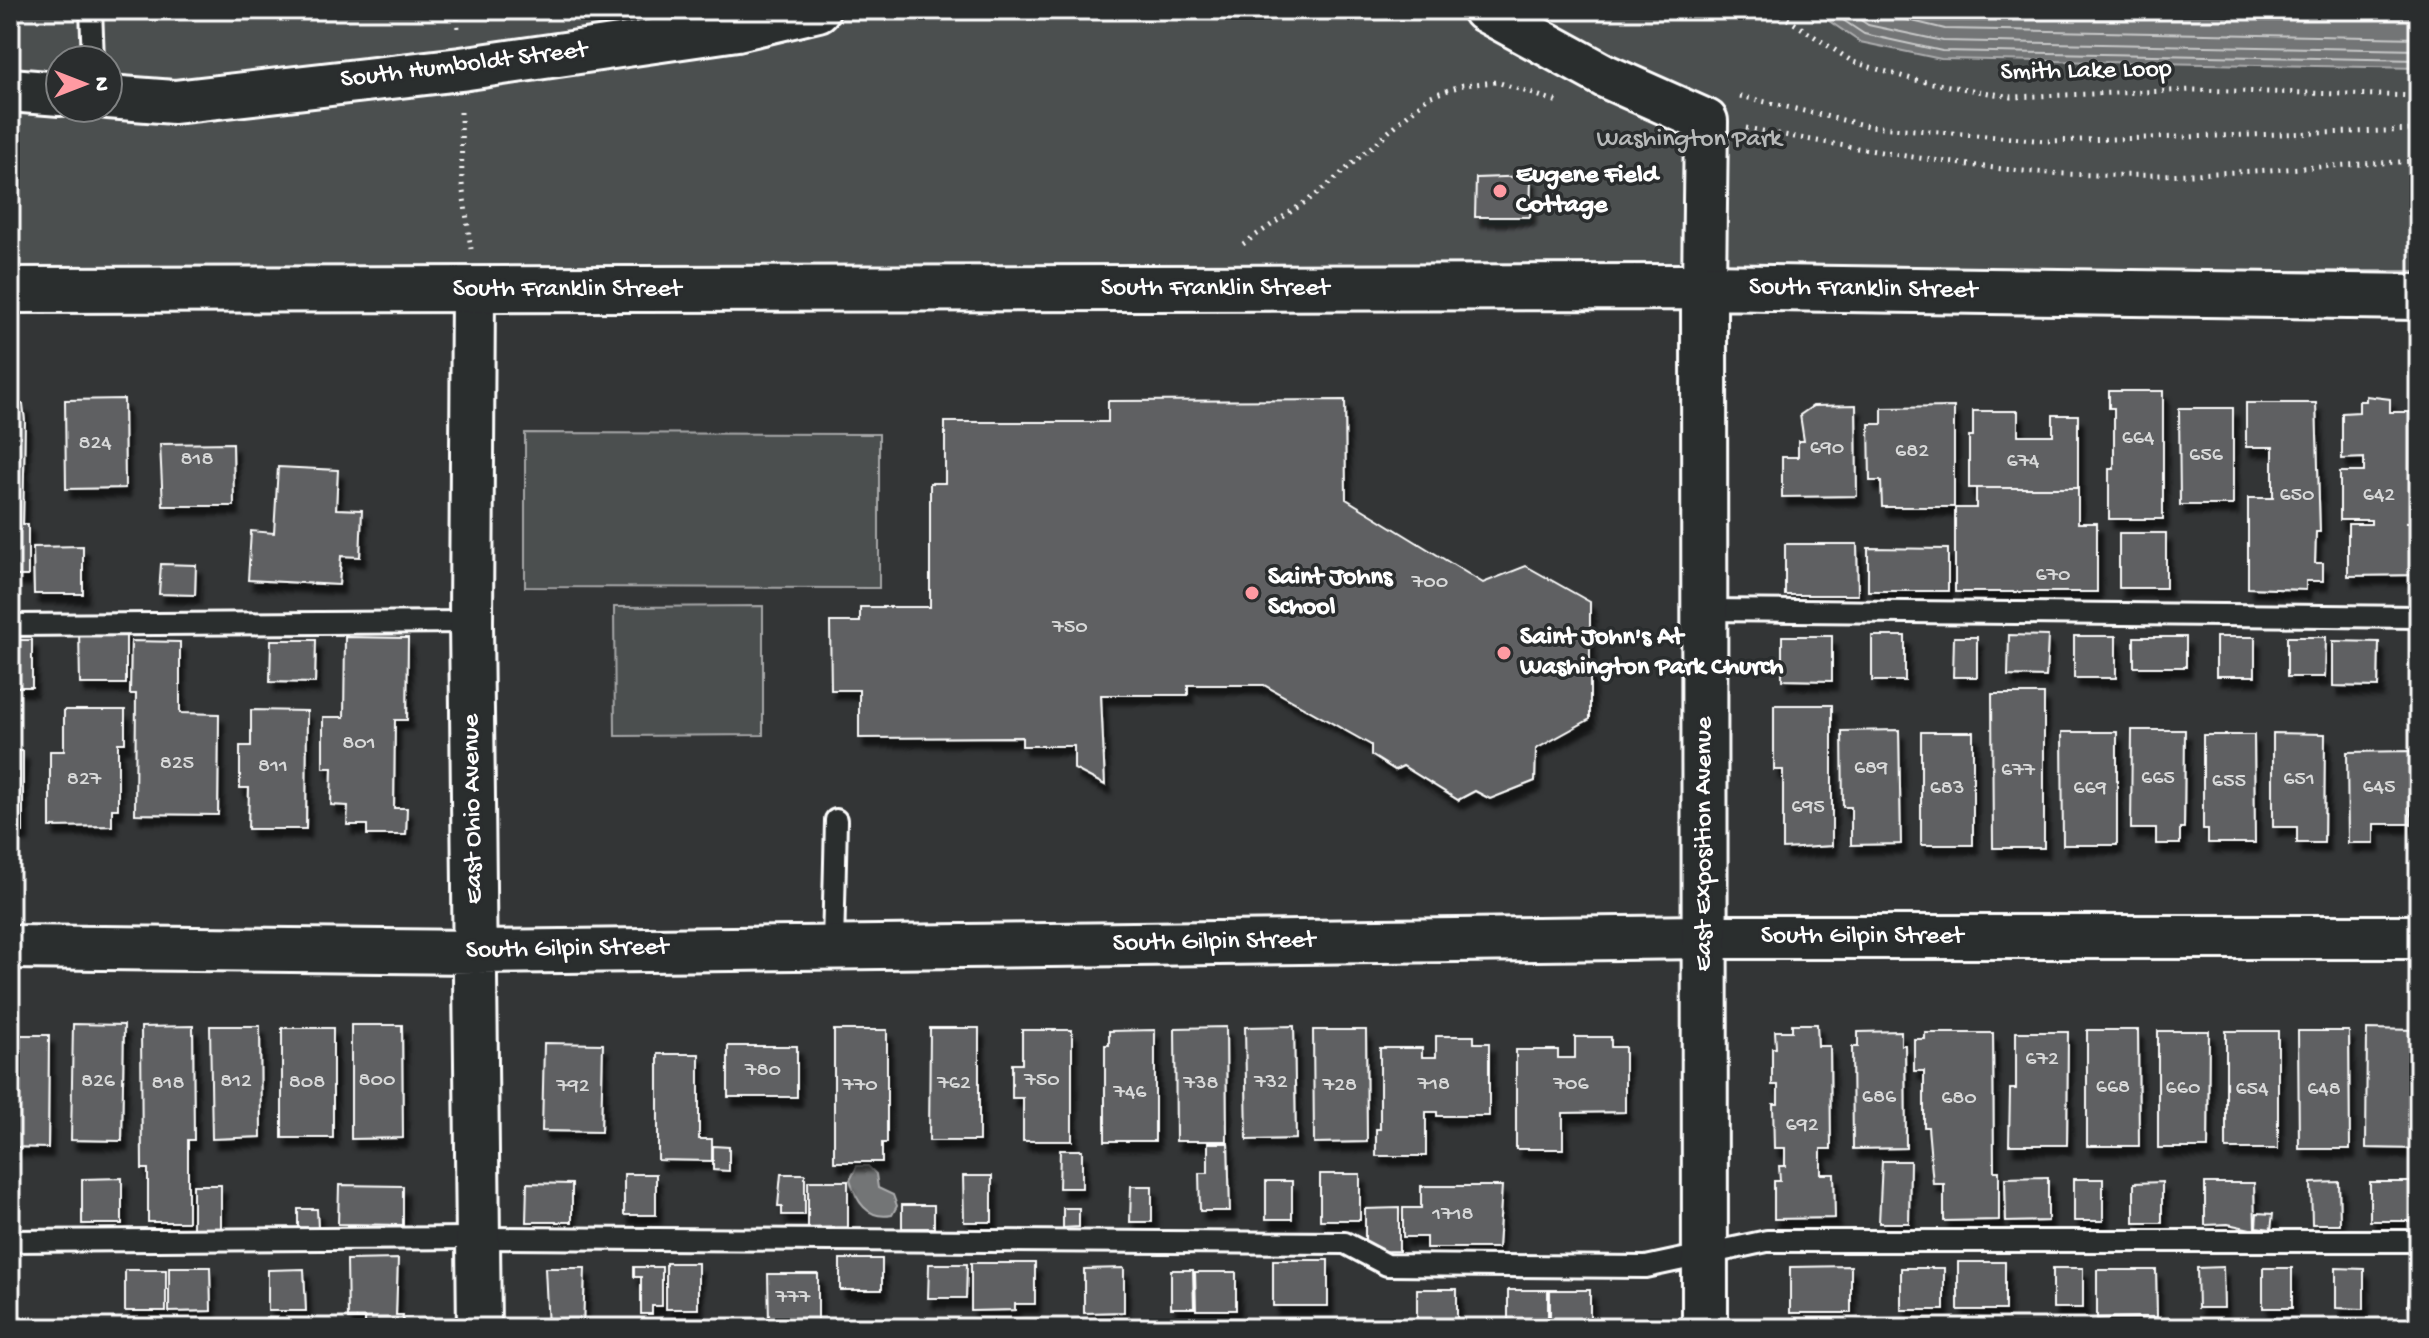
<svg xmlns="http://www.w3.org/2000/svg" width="2429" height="1338" font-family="'Gochi Hand',sans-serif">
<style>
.green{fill:#4c4f50;stroke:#a6a7a8;stroke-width:2;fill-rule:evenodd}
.water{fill:#737576;stroke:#abacad;stroke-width:2}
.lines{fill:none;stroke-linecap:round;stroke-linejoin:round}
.shore{stroke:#c7c8c8;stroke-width:2}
.building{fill:#5f6162;stroke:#fff;stroke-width:2;filter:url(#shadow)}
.service-casing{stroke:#fff;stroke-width:26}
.minor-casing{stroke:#fff;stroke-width:48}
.tertiary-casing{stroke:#fff;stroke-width:50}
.path{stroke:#fff;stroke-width:5;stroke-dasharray:2 6;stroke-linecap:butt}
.service{stroke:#2a2d2e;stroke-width:20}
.minor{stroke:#2a2d2e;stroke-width:42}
.tertiary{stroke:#2a2d2e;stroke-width:44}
.poi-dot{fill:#ff9aa2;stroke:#2a2d2e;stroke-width:3}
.labels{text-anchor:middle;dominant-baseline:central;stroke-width:7;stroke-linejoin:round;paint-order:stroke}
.number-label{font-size:22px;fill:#d7d8d8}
.street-label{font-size:26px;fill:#fff;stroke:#2a2d2e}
.park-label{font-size:26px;fill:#b7b9b9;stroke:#2a2d2e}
.poi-label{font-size:26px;font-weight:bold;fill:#fff;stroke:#2a2d2e;text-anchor:start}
</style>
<defs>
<filter id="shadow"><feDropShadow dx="5" dy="9" stdDeviation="2" flood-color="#0009"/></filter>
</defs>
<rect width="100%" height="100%" fill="#333536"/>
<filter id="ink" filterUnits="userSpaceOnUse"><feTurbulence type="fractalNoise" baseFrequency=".0125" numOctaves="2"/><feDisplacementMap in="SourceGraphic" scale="16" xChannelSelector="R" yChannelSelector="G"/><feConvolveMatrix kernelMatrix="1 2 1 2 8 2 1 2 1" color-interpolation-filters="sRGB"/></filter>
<g filter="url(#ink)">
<path class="green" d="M10,10H2419V271L10,273ZM60,60H108V108H60Z
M525,433L879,434V588L525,587Z
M763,606V735L615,736L614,607Z"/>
<path class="water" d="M1813,10H2419V68L1941,59L1860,42Z
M857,1166H868L876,1174L878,1188L893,1195L897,1206L892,1215C868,1220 856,1201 850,1180Z"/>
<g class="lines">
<path class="shore" d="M1828,10L1864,34L1942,51L2419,60
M1846,10L1868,25L1943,41L2419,50
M1867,10L1945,29L2419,38"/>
</g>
<path class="building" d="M1531,176L1530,217H1475L1476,178Z
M2109,391H2163V519H2109V469H2114V408H2109Z
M2366,396L2390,399V412H2417V522L2405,523H2419V575L2348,576V524H2371V520H2340V472H2364V458L2342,459V413L2359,412V401H2366Z
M124,399L125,488L66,489L65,400Z
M1345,400L1346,499L1483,583L1526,566L1590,602V719L1536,749L1535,781L1490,799L1475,791L1458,800L1403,766L1395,770L1371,755V745L1264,685H1188V695H1101L1105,785L1074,769V746H1022V737L859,738V690H831L830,622H860V607H930V483H945V422H1108V401Z
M2246,403H2316L2320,532H2316L2315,563H2323V581H2306V590L2248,588V498H2273V447H2246Z
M10,404H23L25,421L23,524H28V576H10Z
M1856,405L1857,496L1782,497V457H1798V441H1804L1800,415L1813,406Z
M1954,407V507H1882L1881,481H1870L1869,424H1882V408Z
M2179,408H2233V505H2180Z
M1973,411H2018V435H2053V415H2078V488H1969V436H1973Z
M233,443L234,506H163L160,444Z
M278,467L338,470L336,509L362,510L360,557L341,556L339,585L248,580L251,531L274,533Z
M1976,488H2078V523H2097V592H1955V508H1976Z
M2119,533H2166V588H2119Z
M1785,544H1857L1858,595H1785Z
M83,546V594H34L33,547Z
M1868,548L1948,549V591H1868Z
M161,564L196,565L195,595L159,594Z
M79,629H126V684H80Z
M2009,635L2048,636L2046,677L2008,676Z
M1782,636H1832V681L1782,680Z
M1872,636H1905V681H1872Z
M2074,636H2116V678H2074Z
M345,637L408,638L407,720H395L394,808H407L406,835H367V825H347L348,806L331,805L332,768H323V717H344Z
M1954,637H1977V677H1953Z
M2134,637H2186V667H2134Z
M2216,637H2255V676H2216Z
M2287,637H2326L2325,677H2287Z
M10,640H32V687H10Z
M271,640H316L315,683L270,682Z
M131,641L180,642V713L219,714L218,815L135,814L136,694H130Z
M2333,641L2379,642L2378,687L2333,686Z
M1992,694H2044V848H1993Z
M1774,705H1832V846L1783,849V770H1774Z
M64,710H125V743H118V809H112V826L50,827V751H64Z
M251,710L307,711L306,829H248L249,788H240V746H251Z
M1899,730L1901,844L1851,845V807H1843L1842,731Z
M2132,730H2185L2184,828H2180V844H2156V829H2131Z
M1921,732H1973V845H1921Z
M2062,732H2117V845H2063Z
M2273,733L2325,734L2324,843H2297V827H2273Z
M2203,735H2254L2255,843H2208V829H2203Z
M10,751H23V832H10Z
M2411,751V824H2374V843H2348L2347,752Z
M73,1024L124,1025L122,1141L71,1140Z
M1792,1024H1817L1818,1046H1830L1831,1149H1821V1174H1834L1835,1218L1774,1219V1181H1780L1779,1166H1785V1148H1774L1773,1104H1778V1085H1772V1048H1776L1775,1031H1792Z
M351,1025H402L403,1138L351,1139Z
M193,1026L194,1140H188V1222H148V1169H142L141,1027Z
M210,1026H260L261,1137L212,1139Z
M1294,1026L1296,1139L1247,1140L1245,1027Z
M1226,1027L1227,1141H1176L1175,1028Z
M282,1028H333V1138H282Z
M930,1028H979V1141H929Z
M2367,1029L2419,1030L2418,1149L2366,1148Z
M834,1030H887V1143H882V1162H834Z
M1022,1030H1072V1141H1023V1098H1012V1064H1022Z
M1155,1030V1141H1105V1045H1109V1031Z
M1313,1030H1366L1367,1142L1314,1143Z
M2087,1030H2138L2139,1146H2087Z
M1901,1031V1045H1905L1906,1148L1853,1149L1852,1047H1858V1032Z
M2158,1031H2209L2208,1148H2158Z
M2226,1031H2278V1149H2226Z
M2298,1031H2349L2350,1149H2299Z
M2016,1032H2068L2067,1145H2009L2010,1089H2016Z
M1925,1033H1993L1994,1171H1999V1220L1944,1221V1184H1933L1928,1127H1924V1071H1914V1039H1925Z
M10,1035H49L48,1148L10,1147Z
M1436,1036H1474V1043H1489V1116H1437V1112H1426V1156H1376V1129H1380V1048H1422V1057H1436Z
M1575,1037H1611V1047H1625V1112L1563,1113V1149H1516V1050H1558V1058H1575Z
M544,1043L603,1044L601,1132L542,1131Z
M728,1046H797V1097H728Z
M658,1054H699V1139H712V1161L658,1160Z
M1208,1143H1228L1230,1211H1200L1199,1173H1208Z
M713,1146L729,1147V1171L713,1170Z
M1060,1150H1082V1188H1059Z
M1882,1161H1910L1909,1223H1879Z
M624,1174H656V1215H624Z
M781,1174H805V1215H782V1206H778Z
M1320,1174H1360V1220H1320Z
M963,1176H992V1222H964Z
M2048,1177V1221L2006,1222L2005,1178Z
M122,1178V1224H82V1179Z
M2074,1179H2103V1221H2074Z
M808,1181H848V1227L808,1228Z
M1266,1181H1292V1219H1266Z
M2162,1182V1223H2134V1183Z
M2339,1182L2340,1224H2312L2311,1183Z
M2370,1182H2414V1221H2370Z
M527,1183L572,1184V1222H526Z
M2205,1183H2254L2255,1230L2228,1224L2205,1225Z
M193,1185H221V1230H193Z
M339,1185L403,1186V1225L338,1224Z
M1131,1186H1152V1222H1130Z
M1421,1186H1502L1498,1248H1426V1237H1403V1208H1421Z
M902,1205H934V1228H902Z
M1063,1208H1079V1227L1063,1228Z
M1399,1208V1251L1365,1252V1209Z
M298,1209H317L318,1228H298Z
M2257,1213L2273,1214L2271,1229L2256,1227Z
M398,1259L396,1315H403V1328H365V1319H348L347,1260Z
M840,1259H882V1290H840Z
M1273,1260H1328V1306H1273Z
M1958,1262H2005V1310H1958Z
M666,1263H698V1309H666Z
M971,1263H1035V1304H1015V1310L971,1311Z
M929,1264H967L966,1298H928Z
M1851,1266V1313H1790V1267Z
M169,1267H210L211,1311L169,1312Z
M634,1267H662V1306H652V1314H641V1277H634Z
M2223,1267L2224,1308H2198L2197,1268Z
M545,1268H585L583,1328H548Z
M1124,1268V1312L1084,1313V1269Z
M1901,1268H1944V1310H1901Z
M2053,1268H2083V1308H2053Z
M2263,1268H2292V1308H2263Z
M2336,1268L2364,1269V1309L2336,1308Z
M304,1269L306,1311H268V1270Z
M2411,1269H2419V1306H2408Z
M125,1270H166V1311H125Z
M1171,1270H1193L1194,1308H1171Z
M2097,1270H2156L2157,1317L2097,1318Z
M1195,1272H1236V1310H1196Z
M768,1274H818V1322H810V1328H778V1322H769Z
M1417,1289H1457V1328H1417Z
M1508,1290H1548V1328H1508Z
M1550,1290H1590V1328H1550Z
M1876,1320L1933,1321L1932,1328H1876Z
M213,1322H231V1328H213Z
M963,1322V1328H901V1323Z"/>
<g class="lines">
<defs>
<path id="service" d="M91,10L93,60
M1705,610L2419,617
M10,625L471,622
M833,947L836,820
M10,1241L478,1238L1345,1243L1387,1265L1646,1267L1767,1241H2419"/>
<path id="minor" d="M1484,10L1605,76L1706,121L1704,287
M10,90L60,94
M108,97L174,102L461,69L737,29L818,10
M473,290L471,622L479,1328
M10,947L476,952L1706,937H2419"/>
<path id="tertiary" d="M1704,287L1705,1328
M10,290L1704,287L2419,297"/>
</defs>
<use href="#service" class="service-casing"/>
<use href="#minor" class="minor-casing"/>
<use href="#tertiary" class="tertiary-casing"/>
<path class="path" d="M457,10L458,30
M1774,10L1853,62L1915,80L2012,97L2194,90L2419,96
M1740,96L1868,126L2046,141L2419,130
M461,112L462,184L471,249
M1746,128C1838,145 1930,162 2023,171C2154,183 2288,167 2419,161
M1243,244L1320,192L1428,97L1463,85L1497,82L1561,103"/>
<use href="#service" class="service"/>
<use href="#minor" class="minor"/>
<use href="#tertiary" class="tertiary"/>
</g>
</g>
<g class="poi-dot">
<circle cx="1500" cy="191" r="8"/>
<circle cx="1252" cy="593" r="8"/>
<circle cx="1504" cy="653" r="8"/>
</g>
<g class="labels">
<g class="number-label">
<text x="2138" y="439">664</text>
<text x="95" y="444">824</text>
<text x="1827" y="449">690</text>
<text x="1912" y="452">682</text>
<text x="2206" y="456">656</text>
<text x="197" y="460">818</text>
<text x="2023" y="462">674</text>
<text x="2297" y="496">650</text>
<text x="2379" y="496">642</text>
<text x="2053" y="576">670</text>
<text x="1430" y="583">700</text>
<text x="1070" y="628">750</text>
<text x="359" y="744">801</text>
<text x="177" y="764">825</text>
<text x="273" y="767">811</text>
<text x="1871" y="769">689</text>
<text x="2018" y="771">677</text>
<text x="2158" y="779">665</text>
<text x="84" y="780">827</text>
<text x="2299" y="780">651</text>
<text x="2229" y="782">655</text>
<text x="2379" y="788">645</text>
<text x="1947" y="789">683</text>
<text x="2090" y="789">669</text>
<text x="1808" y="808">695</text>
<text x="2042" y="1060">672</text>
<text x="763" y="1071">780</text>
<text x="377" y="1081">800</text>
<text x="1042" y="1081">750</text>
<text x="98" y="1082">826</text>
<text x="236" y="1082">812</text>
<text x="307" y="1083">808</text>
<text x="1271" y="1083">732</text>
<text x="168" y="1084">818</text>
<text x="954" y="1084">762</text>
<text x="1201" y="1084">738</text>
<text x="1434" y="1085">718</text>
<text x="1571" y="1085">706</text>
<text x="860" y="1086">770</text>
<text x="1340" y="1086">728</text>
<text x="573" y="1087">792</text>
<text x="2113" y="1088">668</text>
<text x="2183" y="1089">660</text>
<text x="2252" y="1090">654</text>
<text x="2324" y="1090">648</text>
<text x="1130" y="1093">746</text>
<text x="1879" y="1098">686</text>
<text x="1959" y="1099">680</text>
<text x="1802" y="1126">692</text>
<text x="1453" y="1215">1718</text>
<text x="793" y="1298">777</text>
</g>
<g class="street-label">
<text transform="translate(464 66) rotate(-7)">South Humboldt Street</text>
<text transform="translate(2086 72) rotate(-1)">Smith Lake Loop</text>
<text x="1215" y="289">South Franklin Street</text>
<text x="567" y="290">South Franklin Street</text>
<text transform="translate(1863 290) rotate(1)">South Franklin Street</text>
<text transform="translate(474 809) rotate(-91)">East Ohio Avenue</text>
<text transform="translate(1705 844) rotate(-90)">East Exposition Avenue</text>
<text x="1862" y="937">South Gilpin Street</text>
<text transform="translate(1214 943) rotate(-1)">South Gilpin Street</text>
<text transform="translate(567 950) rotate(-1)">South Gilpin Street</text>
</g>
<g class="park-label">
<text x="1689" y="140">Washington Park</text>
</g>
<g class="poi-label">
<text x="1516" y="176">Eugene Field<tspan x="1516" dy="30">Cottage</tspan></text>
<text x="1268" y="578">Saint Johns<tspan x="1268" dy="30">School</tspan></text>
<text x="1520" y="638">Saint John's At<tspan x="1520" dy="30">Washington Park Church</tspan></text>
</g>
</g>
<rect width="2429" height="1338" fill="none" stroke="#2a2d2e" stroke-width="40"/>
<rect x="20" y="20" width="2389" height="1298" fill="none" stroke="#fff" stroke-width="3" filter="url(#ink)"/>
<g transform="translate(84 84) rotate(90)"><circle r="38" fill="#2a2d2e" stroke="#7f8182" stroke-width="2"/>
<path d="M0-6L14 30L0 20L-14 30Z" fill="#ff9aa2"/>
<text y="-12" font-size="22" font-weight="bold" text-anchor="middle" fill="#ffffff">N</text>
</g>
</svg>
